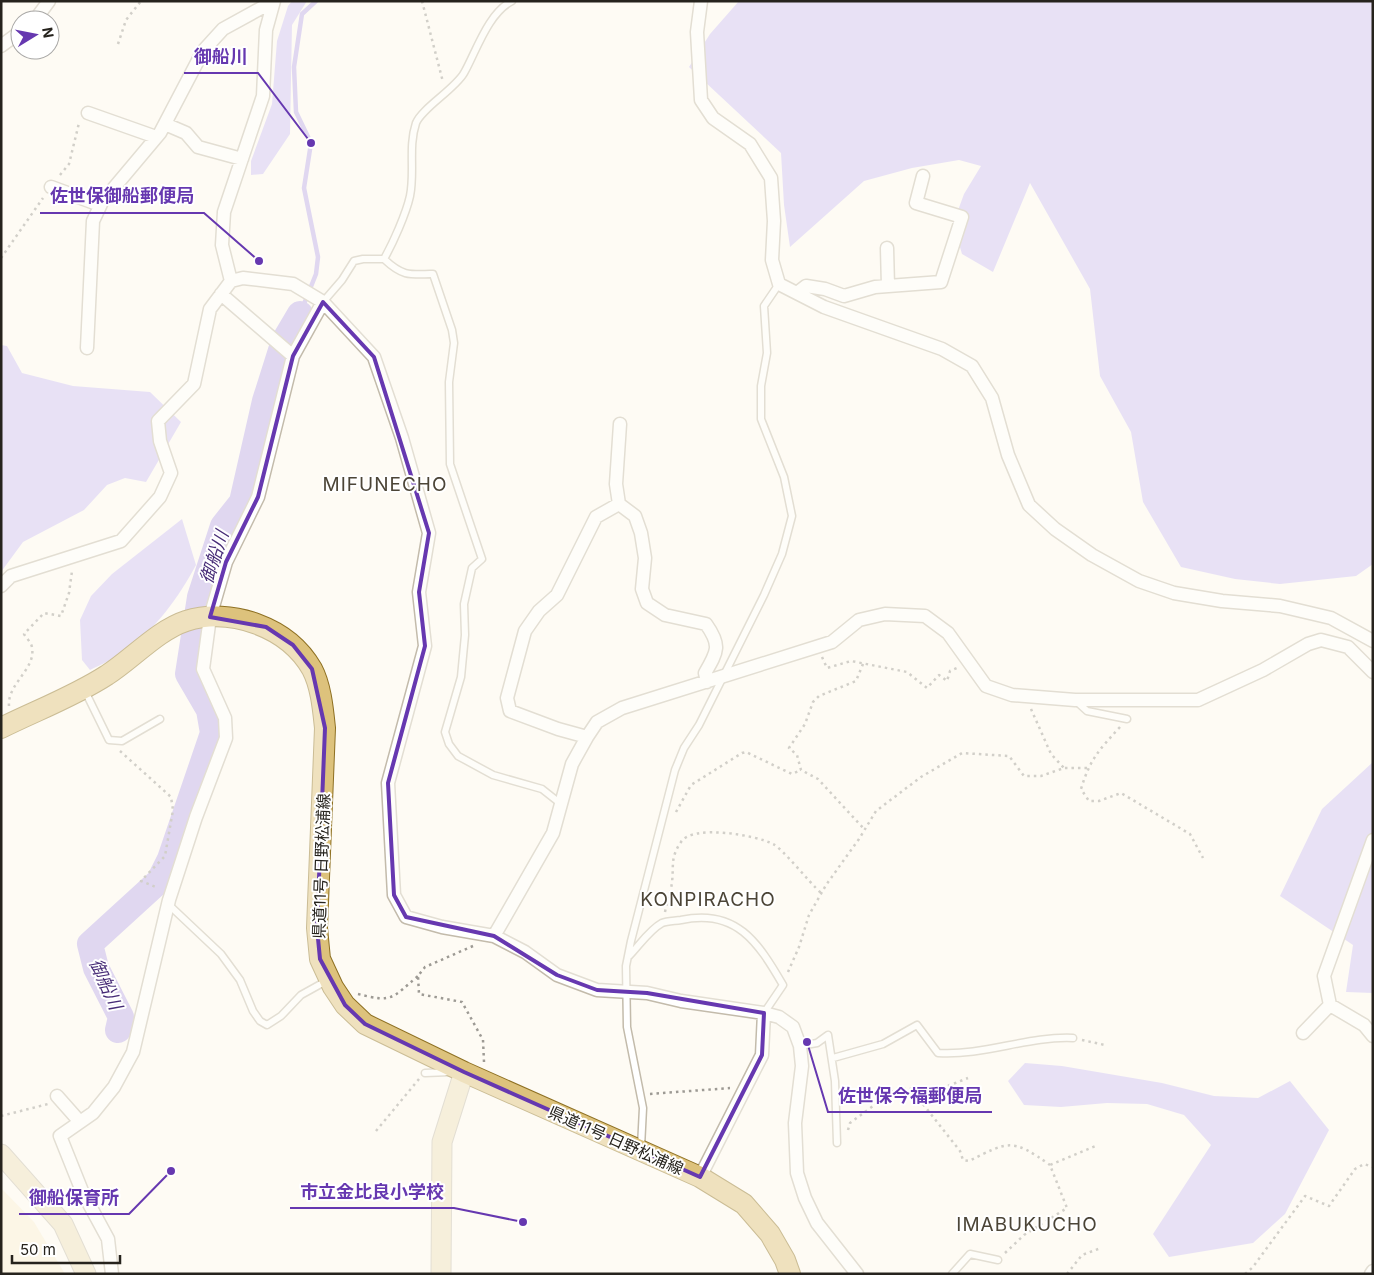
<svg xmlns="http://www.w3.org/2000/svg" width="1374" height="1275" font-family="Inter,'Noto Sans JP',sans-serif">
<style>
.built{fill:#faefd6}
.forest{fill:#cfc2f6}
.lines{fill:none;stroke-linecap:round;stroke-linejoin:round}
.stream{stroke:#bcabec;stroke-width:4.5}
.river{stroke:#bcabec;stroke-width:26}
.lane-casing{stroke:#c3bbab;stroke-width:9}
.street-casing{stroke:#c3bbab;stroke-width:15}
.secondary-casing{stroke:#c3bbab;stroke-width:21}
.primary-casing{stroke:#8e7022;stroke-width:22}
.path{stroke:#9d9a94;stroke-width:2.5;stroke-dasharray:2.5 4;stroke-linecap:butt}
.lane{stroke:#fff;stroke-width:6}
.street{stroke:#fff;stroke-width:12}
.secondary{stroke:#eee0bd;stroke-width:19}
.primary{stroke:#ddc27c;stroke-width:20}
.marked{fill:none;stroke:#6638b0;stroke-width:4;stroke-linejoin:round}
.labels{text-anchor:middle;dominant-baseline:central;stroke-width:4;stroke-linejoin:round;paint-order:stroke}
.street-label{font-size:16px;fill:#26231d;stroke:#fff}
.water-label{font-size:18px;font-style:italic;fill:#472c77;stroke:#fff}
.quarter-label{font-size:19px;letter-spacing:1px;fill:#4c4537;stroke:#fff}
.leader{fill:none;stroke:#6638b0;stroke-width:2}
.callout-dot{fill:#6638b0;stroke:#fff;stroke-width:2}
.callout-label{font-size:18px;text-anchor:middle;font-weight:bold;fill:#6638b0;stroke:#fff;stroke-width:4;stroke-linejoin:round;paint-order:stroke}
</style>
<rect width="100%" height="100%" fill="#fefbf4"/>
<path class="built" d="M1,1188L34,1222L65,1274H1Z"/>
<path class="forest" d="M292,1H307L292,25L290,134L263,174L251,175V161L272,104L277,41L288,6Z
M739,1H1373V564L1356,576L1280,584L1235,579L1181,567L1143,502L1131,432L1100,376L1090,289L1030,183L993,272L962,254L953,224L964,194L981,166L959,160L912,168L864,181L790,247L784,205L781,153L689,67L710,34Z
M1,345L7,346L22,373L73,386L150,392L181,422L146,482L125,478L107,485L84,510L23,542L1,572Z
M182,519L196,565C179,597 155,630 125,651C114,659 102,664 90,670L82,660L80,620L91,596L112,574Z
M1373,762V993L1346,992L1353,945L1280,896L1322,809Z
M1025,1063L1062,1066L1162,1083L1214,1096L1258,1098L1290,1081L1329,1130L1285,1214L1253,1243L1169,1257L1153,1234L1211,1145L1184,1115L1147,1104L1107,1103L1061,1107L1024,1105L1008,1081Z"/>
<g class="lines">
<path class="stream" d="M300,314L316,274L318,257L304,188L311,143L296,112L294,67L302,14L316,1"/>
<path class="river" d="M118,1030L121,1017L96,968L90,944L159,881L170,859L213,733L209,710L188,674L200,597L223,526L242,502L265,401L284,341L300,314"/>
<defs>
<path id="lane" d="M384,259C402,276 409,275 433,274L452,330L454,343L449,382L450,464L482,559L472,568L464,604L465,635L461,677L445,732L449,744L458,756L493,775L542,789L561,804
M323,302L342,280L354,261L363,259H384C393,243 406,214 410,196C415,172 408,147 416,123C422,108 455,89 464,73C476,52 488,13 512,1
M85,691L109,740L122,741L160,719
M1076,701L1087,711L1127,719
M168,904L221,954L240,980L253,1011L260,1021L267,1025L281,1016L301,995L328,980
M629,956C639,946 649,930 662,923C667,921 675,921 681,920C736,908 758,942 783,985L764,1013
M800,1046L817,1043L828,1035L835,1081L837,1143
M833,1058L883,1044L917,1025L938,1053C984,1056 1028,1036 1073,1038
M425,1073L450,1072
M641,1147L643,1108L627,1027L626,966L631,941L675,770L684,748L699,725L764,595L782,554L792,516L784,477L761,419V386L767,353L764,306L779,284
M952,1274L970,1254L998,1260"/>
<path id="street" d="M701,1L697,32L701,100L713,118L750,144L771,178L774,221L772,260L779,284L824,307L942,349L972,366L992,398L1008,455L1029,505L1055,529L1092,555L1139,581L1174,593L1222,601L1280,606L1331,618L1373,641
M35,20L49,1
M1,46L20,32
M88,113L156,137
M165,124L186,133L198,147L242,159
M51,187L100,205
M887,248L888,286
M231,281L222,245L224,212L263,96L266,30L274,1
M797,293L806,286L825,289L844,296L875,287L941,282L962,217L916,203L923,176
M221,294L293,356
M87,348L93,221L102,202L160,133L203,51L223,29L274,1
M619,504L635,516L641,533L645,558L642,589L647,603L665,615L706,624C721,645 718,651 705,673L707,682
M1,586L11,576L121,541L160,497L171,473L160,441L158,421L194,384L210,309L231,281L243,278L293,284L323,302L374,357L402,438L429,533L419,592L425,646L388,783L394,895L406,917L442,927L494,936L525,952L557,975L597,990L647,993L681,1001L764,1013L779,1017L793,1027L800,1046L802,1066L795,1123L797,1173L805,1198L817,1223L857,1274
M587,737L558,729L510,711L507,698L525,631L539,611L557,595L596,517L619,504L616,484L620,424
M1373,840L1324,976L1330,1005L1364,1025L1373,1036
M494,936L553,833L572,764L587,737L597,722L622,708L832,642L859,620L885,614L925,616L948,633L986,686L1012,695L1075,700H1198L1263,670L1308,644L1321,640L1348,647L1373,672
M1303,1033L1330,1005
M57,1096L80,1122
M700,1177L762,1055L764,1013
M112,1274L108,1239L82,1191L60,1136L93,1113L114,1087L133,1052L169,900L196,817L226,738L225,718L203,669L210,617L226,562L258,497L293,356L323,302
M1371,1274L1373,1271"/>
<path id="secondary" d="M1,1154L63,1224L86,1274
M441,1274L442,1142L464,1072"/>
<path id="primary" d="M1,728C35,711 75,696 107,675C131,660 158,630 186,621C231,607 288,627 312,669C321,686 323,709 325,728L317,928L320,959L333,987L345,1005L365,1024L464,1072L700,1177L744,1204L770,1234L785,1260L790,1274"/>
</defs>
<use href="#lane" class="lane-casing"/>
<use href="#street" class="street-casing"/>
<use href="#secondary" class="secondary-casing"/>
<use href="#primary" class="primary-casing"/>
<path class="path" d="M422,1L443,82
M118,44L126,20L141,1
M60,175L69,164L79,123
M1,258L43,198
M822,657L827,668L851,661L907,672L927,688L939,675L947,681L950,671L957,668
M863,664L856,681L819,696L813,702L805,724L789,748L797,755L801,770L818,779L865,830
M9,706C7,684 36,669 32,648C32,643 26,638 24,634L44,613L61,616L69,593L72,571
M1031,709L1051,754L1064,768
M1120,727C1099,750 1090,759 1081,789L1089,801H1099L1121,793L1190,834L1203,858
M120,751L171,797L173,810L165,856L141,881L158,888
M676,812L691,785L742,753L746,752L792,774L801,770
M665,912C667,902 671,892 672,882C674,865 670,858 681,842C692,824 756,835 773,844C782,848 809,882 821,893
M473,946L425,967L418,976L419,994L462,1002L483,1040L484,1062
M788,972L799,947L809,915L826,885L859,839L876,811L921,777L962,753L1009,756L1024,776H1041L1064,768H1087
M358,994C393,1003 392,998 418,976
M1082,1040L1105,1045
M911,1089L960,1151L963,1160L969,1161C1009,1141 1012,1138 1050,1165
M650,1094L730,1088
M1,1116L48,1104
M848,1130L850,1123L896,1089H940L968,1078
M376,1131L419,1079
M1005,1253L1024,1235L1067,1208L1050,1165L1098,1145
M1067,1274L1082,1255L1101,1248
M1245,1274L1253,1267L1305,1196L1329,1206L1355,1169L1364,1164L1373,1167"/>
<use href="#lane" class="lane"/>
<use href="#street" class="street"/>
<use href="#secondary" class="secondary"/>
<use href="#primary" class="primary"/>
</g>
<path d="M0 0H1374V1275H0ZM323,302L374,357L429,533L419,592L425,646L388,783L394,895L406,917L494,936L557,975L597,990L647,993L764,1013L762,1055L700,1177L464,1072L365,1024L345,1005L320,959L317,928L325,728L312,669L293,645L266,627L210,617L226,562L258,497L293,356Z" fill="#fefbf4" fill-opacity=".55" fill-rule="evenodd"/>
<path class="marked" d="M323,302L374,357L429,533L419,592L425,646L388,783L394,895L406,917L494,936L557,975L597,990L647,993L764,1013L762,1055L700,1177L464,1072L365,1024L345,1005L320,959L317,928L325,728L312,669L293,645L266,627L210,617L226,562L258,497L293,356Z"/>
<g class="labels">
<g class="street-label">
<text transform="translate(321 866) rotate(-88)">県道11号 日野松浦線</text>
<text transform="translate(616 1140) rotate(24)">県道11号 日野松浦線</text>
</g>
<g class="water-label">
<text transform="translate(214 557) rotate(-72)">御船川</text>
<text transform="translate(106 984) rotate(66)">御船川</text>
</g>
<g class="quarter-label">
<text x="385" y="484">MIFUNECHO</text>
<text x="708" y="899">KONPIRACHO</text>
<text x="1027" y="1224">IMABUKUCHO</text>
</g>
</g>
<path class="leader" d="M311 143L258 73H184M259 261L204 213H40M807 1042L828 1112H992M523 1222L454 1208H290M171 1171L129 1214H19"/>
<g class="callout-dot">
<circle cx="311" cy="143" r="5"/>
<circle cx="259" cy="261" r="5"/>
<circle cx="807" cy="1042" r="5"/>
<circle cx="523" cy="1222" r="5"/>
<circle cx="171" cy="1171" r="5"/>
</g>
<g class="callout-label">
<text x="221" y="63">御船川</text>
<text x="122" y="202">佐世保御船郵便局</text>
<text x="910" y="1102">佐世保今福郵便局</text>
<text x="372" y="1198">市立金比良小学校</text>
<text x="74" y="1204">御船保育所</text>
</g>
<rect width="1374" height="1275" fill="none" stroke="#26231d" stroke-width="5"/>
<g transform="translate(35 35) rotate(80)"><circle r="24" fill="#ffffff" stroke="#a8a7a5"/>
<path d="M0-4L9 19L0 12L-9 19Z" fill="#6638b0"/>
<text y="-8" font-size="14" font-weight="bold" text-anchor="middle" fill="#26231d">N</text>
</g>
<path d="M12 1255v8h108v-8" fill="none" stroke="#26231d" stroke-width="2.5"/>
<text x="20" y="1255" font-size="15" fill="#26231d" stroke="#ffffff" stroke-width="4" paint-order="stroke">50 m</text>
</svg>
